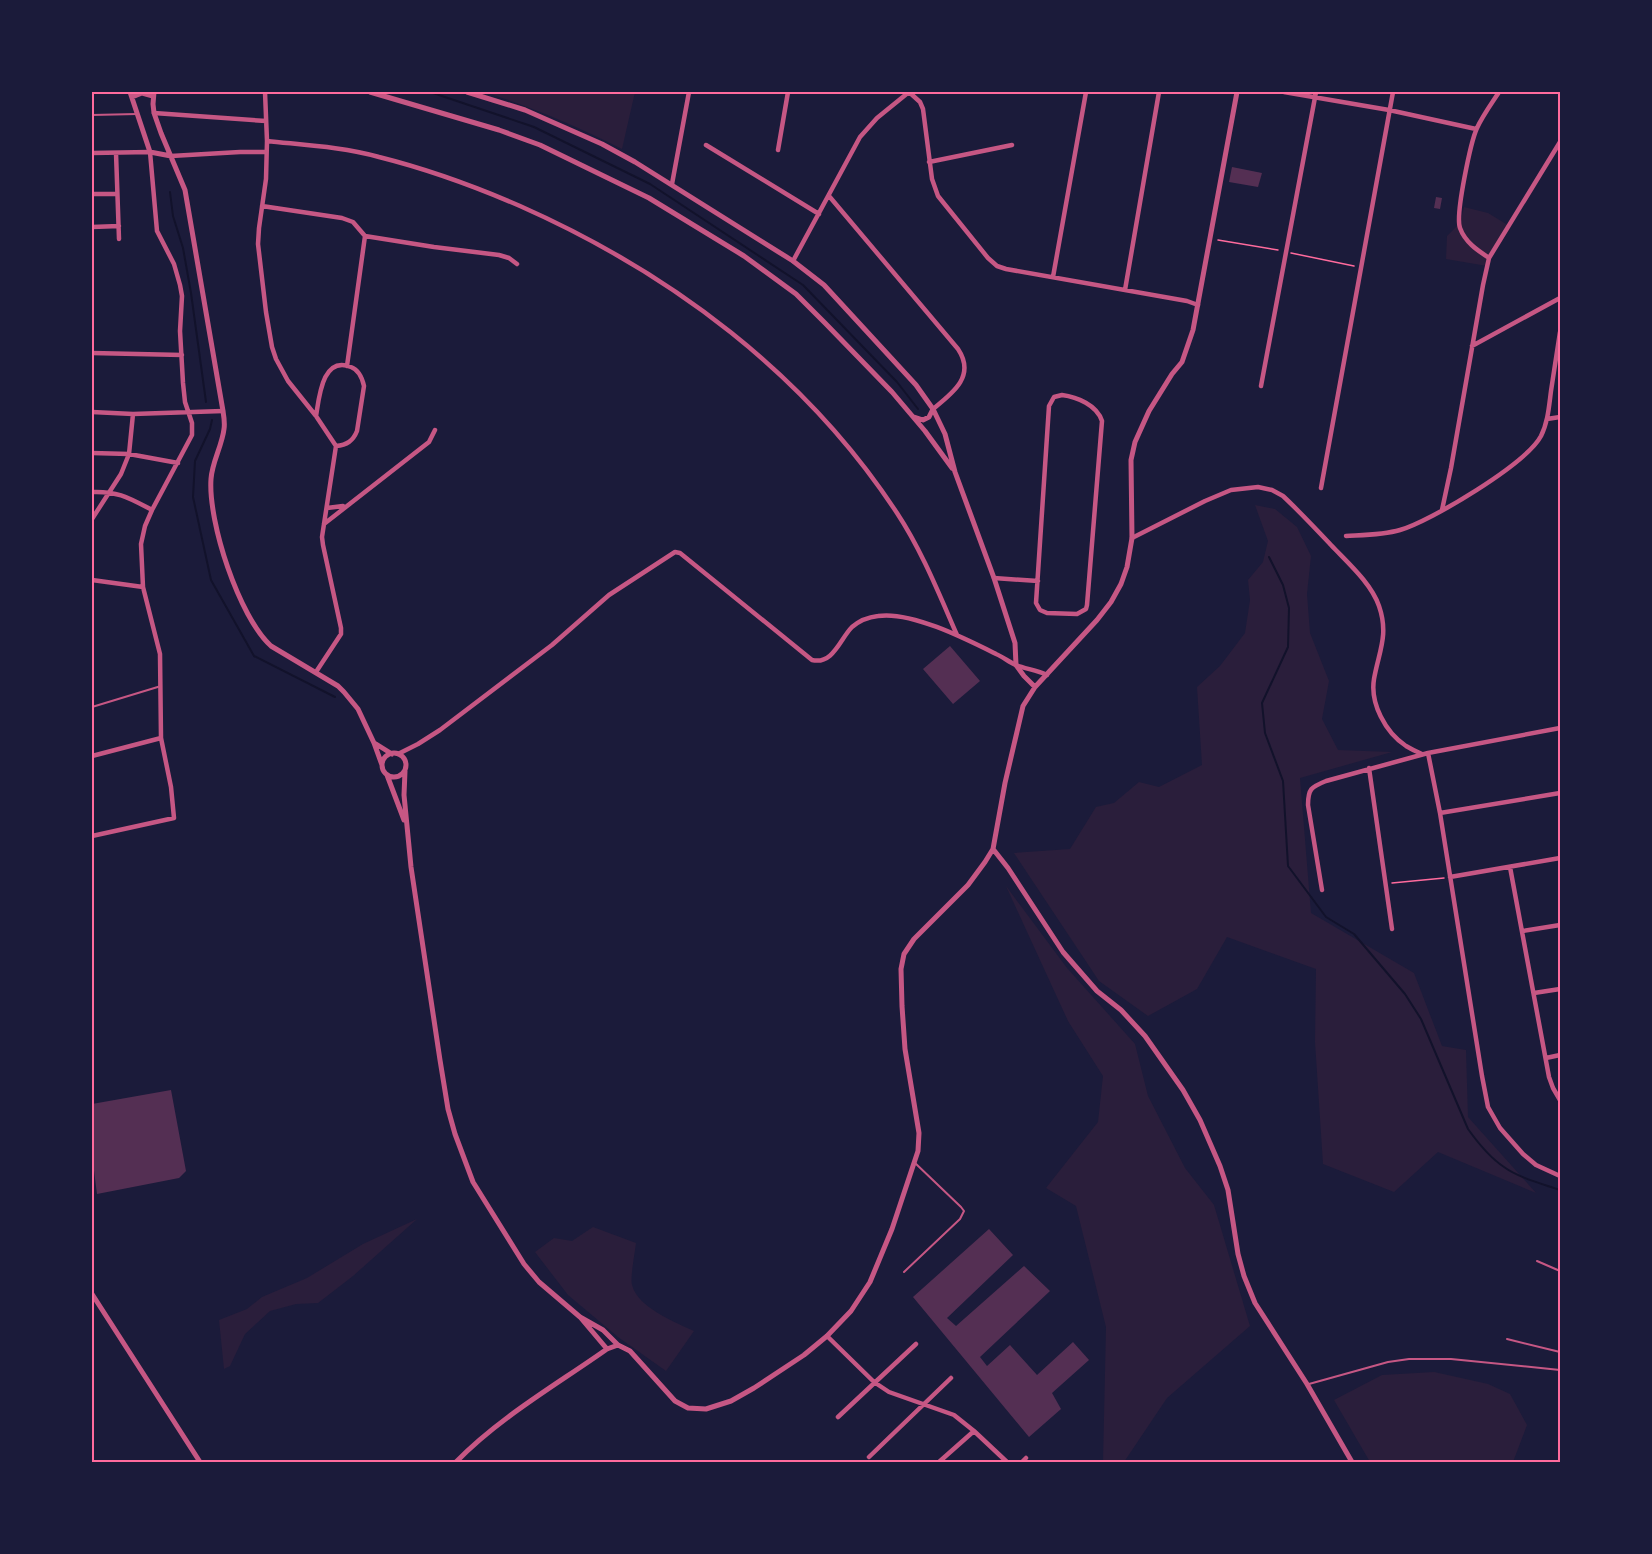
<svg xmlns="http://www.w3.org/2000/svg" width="1652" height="1554" font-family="'Exo 2',sans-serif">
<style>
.green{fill:#2a1e3b}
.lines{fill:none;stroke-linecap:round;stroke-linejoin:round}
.stream{stroke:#12122b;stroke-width:2}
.building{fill:#542f53}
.path{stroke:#ff6b9d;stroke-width:1.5}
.service{stroke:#c65784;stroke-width:2}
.minor{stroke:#c65784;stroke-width:4.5}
.tertiary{stroke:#c65784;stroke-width:5}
.neatline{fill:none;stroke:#ff6b9d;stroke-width:2}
</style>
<rect width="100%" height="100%" fill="#1b1b3a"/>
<path class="green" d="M484,92H635L622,149C577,126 532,107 484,92Z
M1464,207L1488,213L1511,227L1494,253L1487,266L1446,259L1447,236L1460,223Z
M1255,505L1275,509L1297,527L1311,556L1307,594L1310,633L1329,681L1322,719L1338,750L1392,752L1300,778L1311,913L1414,973L1442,1046L1466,1050L1468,1117L1536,1193L1438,1152L1394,1192L1323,1164L1315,1042L1316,969L1227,937L1197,989L1148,1016L1099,981L1014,853L1070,849L1096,807L1114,803L1139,782L1159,787L1202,765L1197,687L1220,666L1245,633L1250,600L1248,580L1263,562L1268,541Z
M1006,886L1067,968L1135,1044L1148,1096L1185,1168L1214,1205L1250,1326L1167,1398L1124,1462H1103L1106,1327L1076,1206L1046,1188L1098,1122L1103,1076L1068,1021Z
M417,1219L353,1276L318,1303L296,1304L270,1311L245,1334L230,1366L224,1369L219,1320L247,1309L262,1297L307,1278L363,1244Z
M593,1227L636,1243C635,1252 630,1278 632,1285C638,1308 675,1322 694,1331L666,1371L618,1337L568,1295L535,1252L554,1238L572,1241Z
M1434,1372L1488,1384L1510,1394L1527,1425L1513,1462H1370L1334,1400L1382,1375Z"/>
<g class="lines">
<path class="stream" d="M430,92L534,127L650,184L803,285L897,382L918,409
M170,192L173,216L183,248L191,293L206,402
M212,420L210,429L195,461L193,497L211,580L254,656L335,697
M1269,557L1283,585L1289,608L1288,647L1262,703L1265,733L1283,781L1288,866L1326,917L1354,934L1405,994L1421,1019L1468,1129C1478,1143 1489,1157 1504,1167C1519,1178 1543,1184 1560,1190"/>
</g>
<path class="building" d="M1232,167L1262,173L1258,187L1229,182Z
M1436,197L1442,198L1440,209L1434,208Z
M950,646L980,681L953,704L923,669Z
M171,1090L186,1171L179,1178L97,1194L92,1155V1104Z
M989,1229L1013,1255L947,1318L956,1326L1024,1266L1050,1291L980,1357L987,1366L1010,1345L1037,1375L1073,1342L1089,1360L1052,1393L1061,1409L1029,1437L913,1297Z"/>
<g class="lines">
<path class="path" d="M1218,240L1278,250
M1291,253L1354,266
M1392,883L1444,878"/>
<path class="service" d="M92,115L137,114
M92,707L161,686
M1537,1261L1560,1271
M904,1272L960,1219L964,1211L961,1207L914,1162
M1507,1339L1560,1352
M1309,1384L1388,1362L1409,1359H1451L1560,1370"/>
<path class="minor" d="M265,92L267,141L266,179L259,228L258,244L266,312L272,347L276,359L288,381L316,416L336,446
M909,92L920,102L923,109L932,179L938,196L988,258L997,266L1006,269L1187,301L1198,305
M1284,92L1389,110L1476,129
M154,113L266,121
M267,141C304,145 343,147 379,157C427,169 474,186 520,206C671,273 806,374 897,513C922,551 939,594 957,635
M706,145L819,214
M778,150L788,92
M92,153L150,152L157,231L174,264L180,285L182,296L180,331L183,383L185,402L192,423V435L152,510L145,526L141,544L143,587L160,654L161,738L171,787L174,818L92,836
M116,153L119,239
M171,156L240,152H266
M929,162L1012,145
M672,184L689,92
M92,194H117
M829,196L958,349C976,376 953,393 933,409
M262,206L342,218L353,222L365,236L434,247L499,255L509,258L517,264
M92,227L119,226
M1489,258C1477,250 1465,242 1460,228C1455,215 1471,141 1477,128C1483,115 1492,103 1499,92
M793,261L860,137L877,118L909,92
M1053,277L1086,92
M1125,290L1159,92
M1472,346L1560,298
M92,353L182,355
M347,366L365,236
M1261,386L1316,92
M1062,395C1077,397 1097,405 1102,421L1087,605L1086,609L1077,614L1047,613L1040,610L1036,603L1049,406L1054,397Z
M92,412L133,414L223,411
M316,416C319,399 322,355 351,367C359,370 362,377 364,386L357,431C353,441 347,445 336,446
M1547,419L1560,417
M92,453L129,454L178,463
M1321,488L1393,92
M92,492C118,491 129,498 152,510
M327,508L343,506
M1442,510L1451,468L1483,285L1489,258L1560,142
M92,519L121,474L129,454L133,414
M324,524L429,442L435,430
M1346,536C1364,535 1383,535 1400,530C1431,521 1526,464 1541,436C1548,422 1549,406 1551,391C1554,372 1557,352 1560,332
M1132,538L1205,501L1231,490L1258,487L1272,490L1283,496C1300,512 1315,528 1331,545C1348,563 1371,583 1379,606C1389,635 1379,651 1374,679C1370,703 1385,732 1406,746C1411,749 1417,752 1422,754
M994,578L1038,581
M92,580L143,587
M316,672L341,634V628L323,545L322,537L336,446
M1428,753L1440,813L1482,1076L1488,1107L1500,1128L1523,1154L1536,1165L1560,1176
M398,754L418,744L440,730L552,645L609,595L675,552L680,553L812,660C833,665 840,639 852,627C859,621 869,617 878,616C911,611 966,639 996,654C1003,657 1009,662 1016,665C1026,669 1037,670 1047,675
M92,756L161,738
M1369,768L1392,929
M1440,813L1560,793
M1510,867L1549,1077L1553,1088L1560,1100
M1450,877L1560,858
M1322,890L1308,805C1308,789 1311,787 1326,781L1428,753L1560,728
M1523,931L1560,925
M1534,993L1560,989
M1546,1058L1560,1055
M827,1336L874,1382L889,1392L954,1415L974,1431L1007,1462
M838,1417L916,1344
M869,1457L951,1378
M939,1462L974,1431
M1022,1462L1026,1458"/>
<path class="tertiary" d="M130,92L150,152L171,156
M154,92L153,104L154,113L161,133L185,190L223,411C224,417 225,423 224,429C222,446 212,462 211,479C208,522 239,617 271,646L338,686L344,692L358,709L374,743L382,765
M370,92L499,130L540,145L649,198L744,256L796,294L825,323L892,392L925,431L952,468
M467,92L525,110L602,144L635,162L793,261L824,285L916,385L933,409L945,434L955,472L994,578L1015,643L1016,665L1024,676L1035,687
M132,97L142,93L153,96
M914,417L923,420L929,417L933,409
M376,744L392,754
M382 765a12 12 0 1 1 24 0a12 12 0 1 1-24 0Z
M405,771L404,795L411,867L440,1060L448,1109L455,1134L473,1182L524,1264L539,1282L580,1317L607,1349
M387,775L404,820
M993,849L1008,868L1063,952L1097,991L1121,1010L1145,1036L1183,1090L1200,1120L1220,1166L1228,1190L1238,1254L1244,1276L1255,1303L1307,1384L1352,1462
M92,1294L200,1462
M580,1317L603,1330L618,1345L630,1351L675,1401L688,1408L706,1409L731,1401L754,1388L804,1355L827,1336L851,1311L870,1282L892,1229L918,1151L919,1133L905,1049L902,1006L901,969L904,954L914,939L968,885L985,862L993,849L1005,783L1023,706L1035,687L1097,620L1111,602L1121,584L1127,567L1132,538L1131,460L1135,442L1149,411L1172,374L1182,362L1193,330L1237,92
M456,1462C500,1417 556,1385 607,1349L618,1345"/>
</g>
<rect width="1652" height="1554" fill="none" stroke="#1b1b3a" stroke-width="186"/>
<rect x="93" y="93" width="1466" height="1368" class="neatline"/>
</svg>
